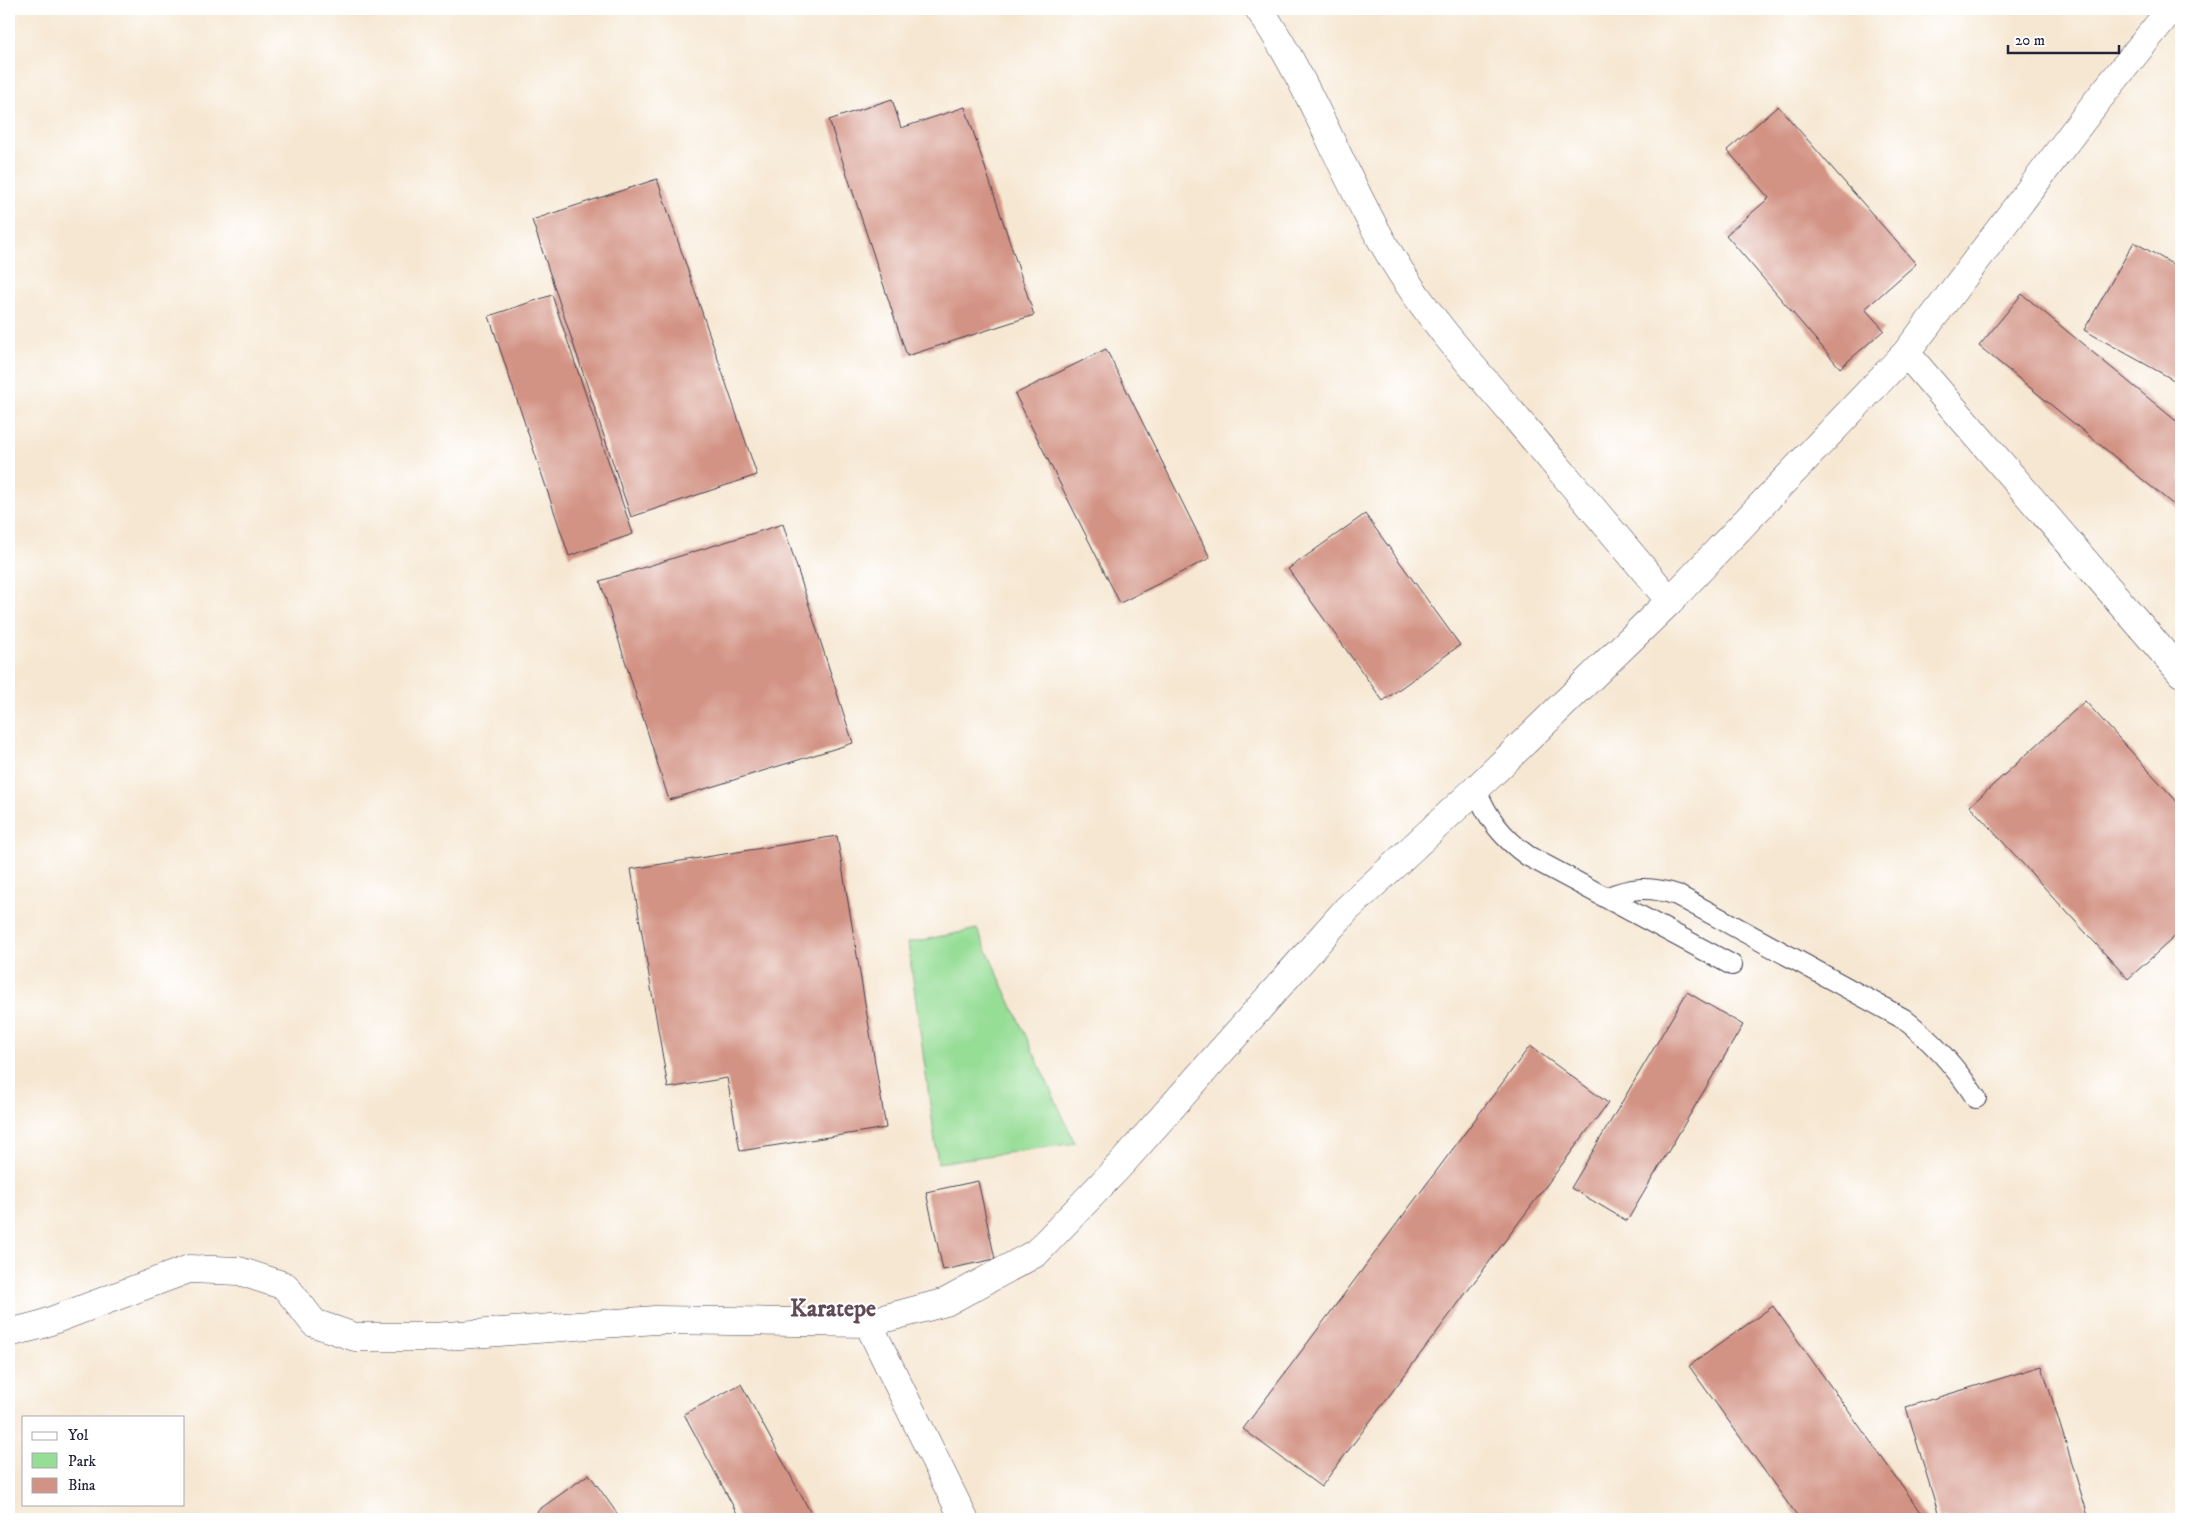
<svg xmlns="http://www.w3.org/2000/svg" width="2190" height="1528" font-family="'IM FELL DW Pica',serif">
<style>
.green{fill:#96dd96;stroke:#5c8068}
.building{fill:#d39384}
.lines{fill:none;stroke-linecap:round;stroke-linejoin:round}
.lane-casing{stroke:#424052;stroke-width:22}
.street-casing{stroke:#424052;stroke-width:29}
.lane{stroke:#fff;stroke-width:20}
.street{stroke:#fff;stroke-width:28}
.labels{text-anchor:middle;dominant-baseline:central;stroke-width:4;stroke-linejoin:round;paint-order:stroke}
.quarter-label{font-size:24px;font-weight:bold;fill:#604a55;stroke:#fff}
</style>
<rect width="100%" height="100%" fill="#fff"/>
<filter id="ink" filterUnits="userSpaceOnUse"><feTurbulence type="fractalNoise" baseFrequency=".02" numOctaves="2"/><feDisplacementMap in="SourceGraphic" scale="10" xChannelSelector="R" yChannelSelector="G"/><feConvolveMatrix kernelMatrix="1 2 1 2 8 2 1 2 1" color-interpolation-filters="sRGB"/></filter>
<filter id="wash" filterUnits="userSpaceOnUse"><feTurbulence type="fractalNoise" baseFrequency=".0096" numOctaves="4" result="noise"/><feDisplacementMap in="SourceGraphic" scale="20" xChannelSelector="R" yChannelSelector="G"/><feGaussianBlur stdDeviation="1.12" result="paint"/><feColorMatrix in="noise" values="0 0 0 0 0 0 0 0 0 0 0 0 0 0 0 0 0 1.4 0 .05"/><feComposite in="paint" operator="in"/></filter>
<g filter="url(#wash)">
<rect width="100%" height="100%" fill="#f6e7d2"/>
<path class="green" d="M977,929L1075,1143L938,1163L908,943Z"/>
<g id="blocks">
<path class="building" d="M892,99L901,128L965,107L1034,315L907,356L829,120Z
M1778,106L1916,264L1865,309L1884,330L1840,368L1726,235L1769,198L1727,150Z
M657,179L757,475L631,517L532,220Z
M2134,242L2181,269V384L2084,330Z
M2022,294L2181,425V511L1979,346Z
M552,295L633,534L569,556L489,316Z
M1106,349L1210,558L1120,603L1015,394Z
M1365,514L1460,645L1383,701L1288,569Z
M783,524L853,743L669,800L600,581Z
M2085,701L2181,806V931L2128,979L1970,806Z
M837,836L886,1128L740,1151L727,1078L668,1088L631,869Z
M1687,992L1743,1025L1627,1221L1571,1188Z
M1530,1046L1608,1103L1321,1487L1243,1429Z
M978,1181L995,1259L943,1270L926,1192Z
M1773,1306L1926,1519H1799L1689,1366Z
M2042,1366L2089,1519H1940L1906,1407Z
M741,1384L814,1519H740L684,1414Z
M589,1474L621,1519H542L537,1511Z"/>
</g>
</g>
<g filter="url(#ink)">
<use href="#blocks" fill-opacity="0" stroke="#424052" stroke-width="1"/>
<g class="lines">
<defs>
<path id="lane" d="M1476,789C1487,818 1503,838 1528,856L1732,965
M1606,898C1631,887 1651,886 1677,895L1904,1019C1933,1042 1956,1067 1976,1098"/>
<path id="street" d="M1259,9C1315,91 1346,187 1400,271C1432,322 1473,367 1512,413C1565,476 1618,538 1670,601
M1906,353L2181,673
M868,1323L964,1519
M9,1333L40,1325L189,1269L239,1271L285,1286L314,1323L355,1337H434L655,1320L868,1323L946,1302L1036,1253L1123,1162L1347,909L1476,789L1670,601L1906,353L2097,101L2171,9"/>
</defs>
<use href="#lane" class="lane-casing"/>
<use href="#street" class="street-casing"/>
<use href="#lane" class="lane"/>
<use href="#street" class="street"/>
</g>
</g>
<g class="labels">
<g class="quarter-label">
<text x="833" y="1309">Karatepe</text>
</g>
</g>
<rect width="2190" height="1528" fill="none" stroke="#fff" stroke-width="30"/>
<rect x="22" y="1416" width="162" height="90" fill="#ffffff" stroke="#a7a7b1"/>
<rect x="32" y="1432" width="25" height="8" fill="#ffffff" stroke="#a7a7b1"/>
<text x="68" y="1440" font-size="15" fill="#22223b">Yol</text>
<rect x="32" y="1453" width="25" height="15" fill="#96dd96" stroke="#a7a7b1"/>
<text x="68" y="1466" font-size="15" fill="#22223b">Park</text>
<rect x="32" y="1478" width="25" height="15" fill="#d39384" stroke="#a7a7b1"/>
<text x="68" y="1490" font-size="15" fill="#22223b">Bina</text>
<path d="M2008 45v8h111v-8" fill="none" stroke="#22223b" stroke-width="2.5"/>
<text x="2015" y="45" font-size="15" fill="#22223b" stroke="#ffffff" stroke-width="4" paint-order="stroke">20 m</text>
</svg>
